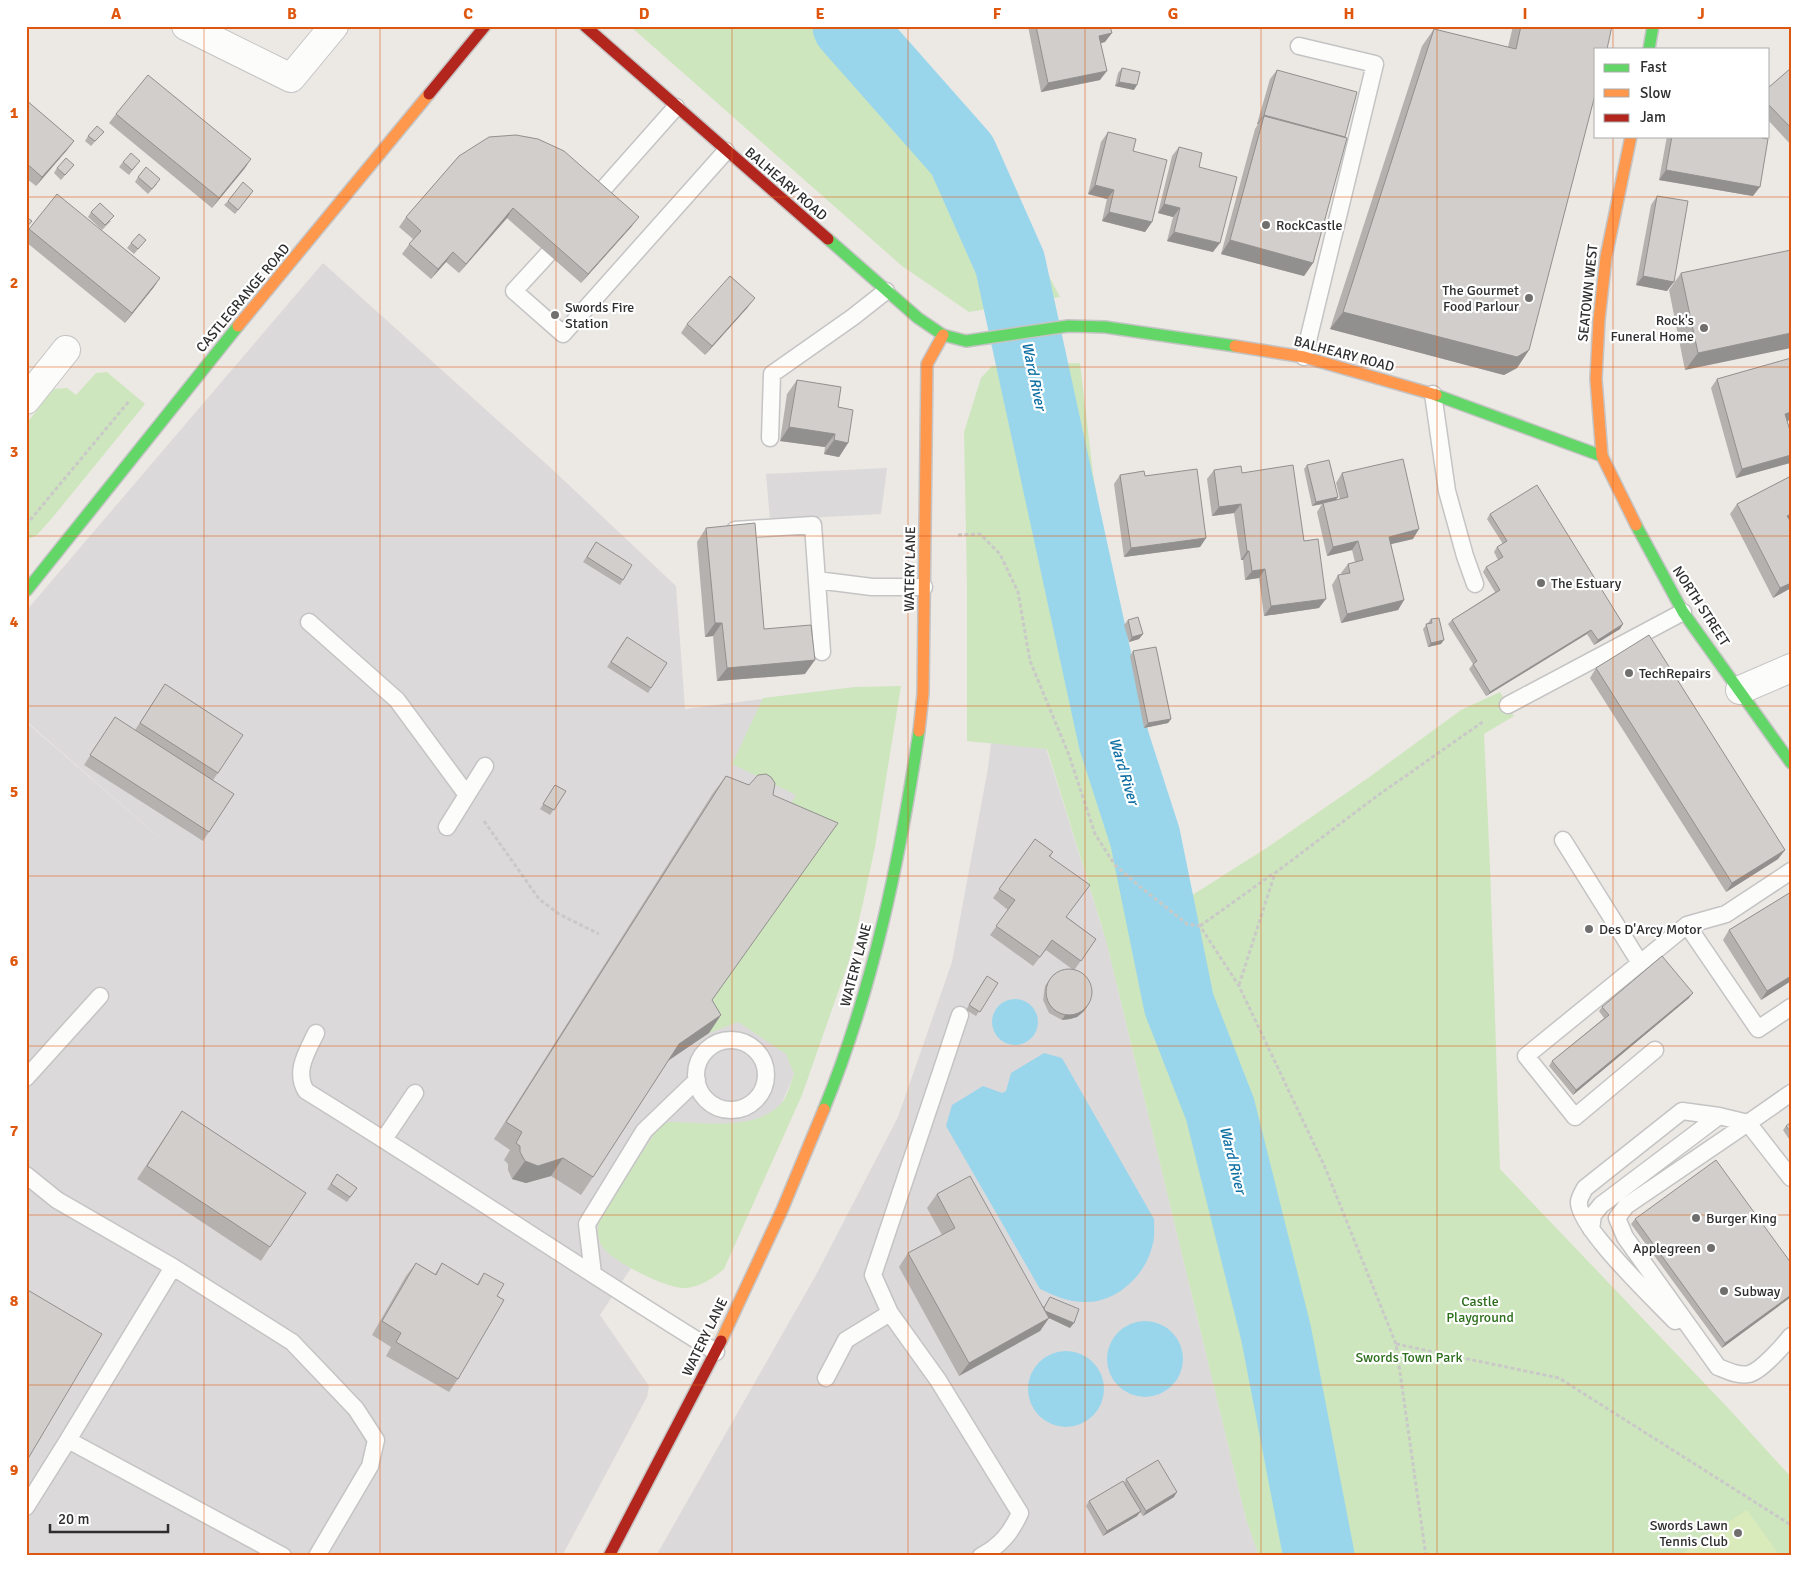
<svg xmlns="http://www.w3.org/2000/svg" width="1817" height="1582" font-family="Signika,sans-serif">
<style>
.industrial{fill:#dcd9db}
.green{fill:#cee6be}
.pitch{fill:#d9eabb}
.water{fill:#99d6ec}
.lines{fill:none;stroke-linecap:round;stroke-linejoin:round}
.river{stroke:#99d6ec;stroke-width:71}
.lane-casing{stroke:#c5c4c5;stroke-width:19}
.street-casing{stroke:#c5c4c5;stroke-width:30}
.fast-casing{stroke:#c5c4c5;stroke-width:14}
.slow-casing{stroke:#c5c4c5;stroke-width:14}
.jam-casing{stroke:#c5c4c5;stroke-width:14}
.path{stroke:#c9c9c8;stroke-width:3;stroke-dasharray:4 2.5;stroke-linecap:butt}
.lane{stroke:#fcfcfb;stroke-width:16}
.street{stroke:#fcfcfb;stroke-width:28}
.fast{stroke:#63d668;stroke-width:11}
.slow{stroke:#ff974d;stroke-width:11}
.jam{stroke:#b3261e;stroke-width:11}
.wall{fill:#b4b1af}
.shaded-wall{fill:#92908e}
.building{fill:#d1cecb;stroke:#92908e}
.grid{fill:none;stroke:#df570e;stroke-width:1;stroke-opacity:0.55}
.poi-dot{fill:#706f6e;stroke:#fff;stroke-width:2}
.labels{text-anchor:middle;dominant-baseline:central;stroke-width:4.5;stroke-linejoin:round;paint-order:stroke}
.street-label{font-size:14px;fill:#2e2e2e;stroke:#fff}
.poi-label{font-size:14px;fill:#2e2e2e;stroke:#fff;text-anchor:start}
.park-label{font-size:14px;fill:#2c6e1b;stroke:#fff}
.water-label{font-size:15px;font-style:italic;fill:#0d6fa3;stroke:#fff}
.neatline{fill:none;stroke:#df570e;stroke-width:2}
.grid-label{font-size:16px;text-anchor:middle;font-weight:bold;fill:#df570e}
</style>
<rect width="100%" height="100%" fill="#ece8e4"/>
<path class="industrial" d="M323,263L554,471L676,586L685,709L856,687L807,1044L781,1105L631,1268L600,1315L649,1386L647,1397L562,1556H26V722L200,873L26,721V611Z
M887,468L881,514L770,520L766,474Z
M991,743L1046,748L1106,940L1246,1519L1259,1556H656L816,1275L898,1117L952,962L988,768Z"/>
<path class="green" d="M630,26H879L898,54L992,167L1060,297L969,312L902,266Z
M1080,363L1093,474L1139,744L1183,901L1268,847L1368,778L1461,710L1500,692L1514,716L1484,734L1490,866L1500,1169L1729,1409L1791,1477V1556H1259L1246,1519L1106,940L1047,749L967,741V586L964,432L981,378L992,366Z
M107,372L145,404L53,517L37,535L26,540V424L54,389L67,388L76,395L96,373Z
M901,686L875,847L863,903L849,961L802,1095L724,1269C713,1278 702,1286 687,1288C669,1290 618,1264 605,1250C596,1241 597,1229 600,1218L660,1125L669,1122C703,1122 753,1131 780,1105C786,1100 791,1082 794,1074L786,1054L738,1022L709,1033L700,1018L781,822L796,795L732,764L763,698L856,687Z"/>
<path class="pitch" d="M1747,1510L1780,1556H1678Z"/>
<path class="water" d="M992 1022a23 23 0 1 1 46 0a23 23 0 1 1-46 0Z
M1044,1053L1062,1058L1154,1219C1154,1227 1155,1236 1153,1243C1147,1274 1117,1303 1085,1302C1068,1302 1055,1296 1040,1289L946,1126L952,1105L983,1086L1002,1093L1006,1091L1011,1073Z
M1107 1359a38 38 0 1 1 76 0a38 38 0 1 1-76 0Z
M1028 1389a38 38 0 1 1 76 0a38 38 0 1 1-76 0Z"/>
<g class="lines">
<path class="river" d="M848,26L962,155L1010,263L1114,741L1145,837L1179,1004L1220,1109L1276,1333L1319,1556"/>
<defs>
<path id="lane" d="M1299,46L1375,64L1304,357
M598,195L676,107
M548,254L514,291L563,334L726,151
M1433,394L1447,491L1465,556L1475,584
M770,438L772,374L853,317L886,291
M735,530L813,525L822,652
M817,580L872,587H924
M309,622L397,700L467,795
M1508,705L1683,612
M447,827L485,766
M1563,840L1640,963
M1687,925L1758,1029L1791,1007
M316,1033C307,1052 294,1071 306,1091C444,1176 578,1267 716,1352
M696 1075a35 35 0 1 1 70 0a35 35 0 1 1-70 0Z
M1655,1050L1575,1117L1526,1056L1687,925L1726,914L1791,871
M26,1078L100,996
M1791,1093L1748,1123L1791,1178
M1748,1123L1626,1206L1617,1218L1625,1237L1718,1367C1728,1371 1738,1376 1749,1374C1761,1371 1783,1346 1791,1336
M384,1139L415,1093
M26,1175L57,1200L173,1267L292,1342L356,1409L376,1440L370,1466L317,1556
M1591,1229L1593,1215L1601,1205L1719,1116L1748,1123
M173,1267L68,1440L283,1556
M593,1274L587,1224L644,1131L697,1080
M890,1313L938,1380L1020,1513C1011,1533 1000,1546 981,1556
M1675,1321C1657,1302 1577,1226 1579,1202C1579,1198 1583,1192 1585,1188L1682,1111L1719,1116
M826,1378L846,1340L890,1313L873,1275L960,1015
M26,1507L68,1440"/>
<path id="street" d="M186,26L291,78L334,26
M26,400L66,350
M1740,690L1791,668"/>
<path id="fast" d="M1649,49L1653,26
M828,239L918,318L943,335L966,341L1068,326L1105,327L1235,346
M1436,395L1602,456
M1636,525L1683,612L1791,763
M26,589L27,590L238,326
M824,1109C873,989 900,859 919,731"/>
<path id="slow" d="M1631,136L1606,257L1599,320L1596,379L1602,456L1636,525
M238,326L429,94
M1235,346L1304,357L1436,395
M919,731L923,694L927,364L943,335
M721,1341L782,1210L824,1109"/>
<path id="jam" d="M585,26L828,239
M429,94L485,26
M609,1556L721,1341"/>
</defs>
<use href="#lane" class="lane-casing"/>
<use href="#street" class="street-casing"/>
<use href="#fast" class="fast-casing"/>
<use href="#slow" class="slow-casing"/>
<use href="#jam" class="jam-casing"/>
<path class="path" d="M26,525L130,400
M958,535L980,534L1000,554L1018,592L1030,661L1069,755L1095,834L1115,865L1138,885L1187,924L1200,926L1239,986L1324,1165L1396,1344L1426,1556
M484,821L539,899L559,914L599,934
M1200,926L1274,873
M1239,985L1275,873L1377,796L1484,721
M1396,1344L1559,1378L1791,1525"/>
<use href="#lane" class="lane"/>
<use href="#street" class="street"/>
<use href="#fast" class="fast"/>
<use href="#slow" class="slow"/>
<use href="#jam" class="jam"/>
</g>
<path class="wall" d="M1028,26H1110L1105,42L1101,43L1100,80L1041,92Z
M1513,26H1612L1529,350L1517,368L1504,375L1330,329L1422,46L1434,29L1508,47Z
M1122,68L1134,90L1115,86L1118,73Z
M1791,68V145L1768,120V88Z
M1277,70L1345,137L1313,263L1304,276L1221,254L1255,129L1258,124H1257L1270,79Z
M26,100L74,141L67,150L36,186L26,178Z
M116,114L245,168L212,208L109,123Z
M104,132L91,146L85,141L88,136Z
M1108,132L1133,151L1152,222L1145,232L1102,221L1107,199L1088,194L1101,142Z
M1667,136H1753V196L1659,180Z
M1179,147L1199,167L1213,252L1167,241L1173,217L1158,213L1172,156Z
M459,156L632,226L581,283L507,218L459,273L446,262L431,279L402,254L413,239L399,227L406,217Z
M123,162L136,166L129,175L119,167Z
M74,165L61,180L54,173L57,168Z
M138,177L157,184L148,194L135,182Z
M250,195L235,214L224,205L228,201Z
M1657,196L1667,291L1636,285L1651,205Z
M91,212L111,221L102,230L88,217Z
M29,229L154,287L125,323L26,242V233Z
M146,240L134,254L127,248L131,243Z
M1791,250L1685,370L1669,290L1681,273Z
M748,307L705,355L681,333L687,324Z
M1717,379L1787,421L1791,434V461L1790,463L1736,478L1711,388Z
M797,380L838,407L848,443L839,457L824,454L825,447L780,441L787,394Z
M1307,465L1338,497L1335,500L1340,499L1336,483L1342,473L1413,539L1391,544L1404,600L1398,610L1341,623L1332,585L1338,575H1342L1341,573L1348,564L1355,562L1352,550L1327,556L1317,512L1322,504L1312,506L1304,469Z
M1214,470L1242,473L1304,541L1319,608L1264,616L1259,578L1245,580L1243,560H1241L1234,513L1212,516L1207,479Z
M1120,475L1145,476L1206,538L1200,547L1124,557L1114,484Z
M1791,476V520H1790L1791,522V588L1773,598L1730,514L1737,504Z
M1490,514L1620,629L1594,645L1587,634L1486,696L1469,669L1473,664L1448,624L1452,620L1495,592L1483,572L1486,567L1498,560L1494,552L1497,547L1503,544L1487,519Z
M706,528L764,629L805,674L717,681L713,636L705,637L697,542Z
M596,542L623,580L620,585L583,562Z
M1431,619L1441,644L1428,647L1423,629Z
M1128,620L1143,634L1139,639L1129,642L1124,625Z
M623,642L667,663L648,693L607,667Z
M1133,651L1171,719L1168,723L1144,728L1130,656Z
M1596,668L1785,850L1778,859L1726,892L1590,678Z
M165,684L218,773L213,780L234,794L203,841L84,765L115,717L135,730Z
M726,776L749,785L712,1000L721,1015L709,1033L668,1061L593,1177L581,1195L551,1176L526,1183L512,1179L508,1170V1164L504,1160L510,1150L494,1139L713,793Z
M555,785L566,791L550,815L540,809Z
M1035,839L1053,852L1050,857L1067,917L1096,939L1075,969L1087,1007L1083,1012L1077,1017L1070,1019L1062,1020L1049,1013L1043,1000L1045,986L1053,975L1072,969L1046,950L1033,966L990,935L1008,910L993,898Z
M1791,892V981L1761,1000L1723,940L1729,930Z
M984,980L998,983L976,1016L966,1010Z
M1689,998L1573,1095L1549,1066L1552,1061L1604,1018L1599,1011L1602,1007Z
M182,1111L270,1247L261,1261L137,1179Z
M1791,1122V1142L1783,1130L1786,1126Z
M337,1174L357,1188L347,1202L327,1189Z
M937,1194L1044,1307L1050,1297L1070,1328L1049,1318L1040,1331L959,1376L899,1267L908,1253L942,1235L927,1208Z
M1635,1219L1791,1263V1297L1722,1348L1631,1224Z
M416,1263L435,1274L442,1263L477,1284L484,1273L497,1296L458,1379L449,1392L386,1356L391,1347L372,1335L406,1276Z
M1126,1479L1174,1497L1143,1516L1140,1512L1137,1516L1103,1536L1086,1506L1089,1501L1124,1483Z"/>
<path class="shaded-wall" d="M1112,33L1105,42L1093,45L1099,36Z
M1107,71L1100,80L1041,92L1048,83Z
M1119,82L1137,85L1134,90L1115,86Z
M1264,115L1338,147L1264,116L1258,124H1257Z
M74,141L67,150L36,186L42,177Z
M251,159L245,168L212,208L219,198Z
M1666,170L1760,187L1753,196L1659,180Z
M1095,185L1114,190L1107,199L1088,194Z
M1164,204L1180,208L1173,217L1158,213Z
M513,208L507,218L459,273L466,264Z
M1109,212L1152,222L1145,232L1102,221Z
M639,217L632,226L581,283L588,274Z
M1174,232L1220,243L1213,252L1167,241Z
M1230,240L1313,263L1304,276L1221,254Z
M453,252L446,262L431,279L438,269Z
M1643,276L1674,282L1667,291L1636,285Z
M160,278L154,287L125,323L132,313Z
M755,298L748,307L705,355L712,346Z
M1343,312L1529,350L1517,368L1504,375L1330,329Z
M1791,333V348L1685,370L1698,353Z
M1791,412V420L1779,423L1785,414Z
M789,427L835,434L825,447L780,441Z
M834,440L848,443L839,457L824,454Z
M1791,455V461L1790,463L1736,478L1742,469Z
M1338,497L1334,502L1323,503L1322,504L1312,506L1316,502Z
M1241,504L1234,513L1212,516L1219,507Z
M1791,514V520L1781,525L1787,516Z
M1419,529L1413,539L1383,546L1389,537Z
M1206,538L1200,547L1124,557L1131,548Z
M1358,541L1352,550L1327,556L1333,547Z
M1247,551H1249L1243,560H1241Z
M1265,569L1259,578L1245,580L1252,571Z
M1791,583V588L1773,598L1780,588Z
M1326,599L1319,608L1264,616L1271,606Z
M1404,600L1398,610L1341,623L1347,614Z
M715,623H722L713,636L705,637Z
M1623,624L1620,629L1594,645L1598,640Z
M1591,630L1587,634L1486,696L1490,692Z
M1143,634L1139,639L1129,642L1132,637Z
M1444,640L1441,644L1428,647L1431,643Z
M815,660L805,674L717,681L727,668Z
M1171,719L1168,723L1144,728L1148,723Z
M1785,850L1778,859L1726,892L1732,883Z
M1791,976V981L1761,1000L1767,991Z
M1693,993L1689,998L1573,1095L1576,1090Z
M1087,1007L1083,1012L1077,1017L1070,1019L1062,1020L1065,1015Z
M721,1015L709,1033L666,1062L679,1044Z
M563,1158L551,1176L526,1183L512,1179L525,1161Z
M1791,1295V1297L1722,1348L1725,1343Z
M1044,1310L1074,1323L1070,1328L1049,1318L1040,1331L959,1376L969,1363Z
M1177,1492L1174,1497L1143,1516L1146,1511Z
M1141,1511L1137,1516L1103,1536L1107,1531Z"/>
<path class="building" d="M1036,26H1110L1112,33L1099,36L1107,71L1048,83Z
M1521,26H1612L1607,49H1596V91L1529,350L1517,357L1343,312L1434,29L1516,49Z
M1122,68L1140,72L1137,85L1119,82Z
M1791,68V128L1768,104V88Z
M1277,70L1357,92L1345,137L1264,115Z
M148,75L251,159L219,198L116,114Z
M26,100L74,141L42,177L26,163Z
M1264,116L1347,138L1313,263L1230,240Z
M97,126L104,132L95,141L88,136Z
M1108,132L1136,139L1133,151L1167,160L1152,222L1109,212L1114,190L1095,185Z
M516,135L538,139L564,151L639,217L588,274L513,208L466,264L453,252L438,269L409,244L421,231L406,217L459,156L489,137Z
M1672,136H1753L1768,139L1760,187L1666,170Z
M1179,147L1202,153L1199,167L1237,177L1220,243L1174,232L1180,208L1164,204Z
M131,153L140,161L132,170L123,162Z
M66,158L74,165L65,175L57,168Z
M146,167L160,179L152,189L138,177Z
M243,182L253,191L238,210L228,201Z
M57,194L160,278L132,313L29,229Z
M1657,196L1688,201L1674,282L1643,276Z
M100,203L114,216L105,225L91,212Z
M26,217L32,221L26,228Z
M139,234L146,240L138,249L131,243Z
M1791,250V333L1698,353L1681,273Z
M730,276L755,298L712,346L687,324Z
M1791,358V412L1785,414L1791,434V455L1742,469L1717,379Z
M797,380L841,387L838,407L853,410L848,443L834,440L835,434L789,427Z
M1403,459L1419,529L1389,537L1404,600L1347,614L1338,575L1350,573L1348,564L1363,560L1358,541L1333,547L1323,503L1348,497L1342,473Z
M1329,460L1338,497L1316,502L1307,465Z
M1293,465L1304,541L1318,539L1326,599L1271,606L1265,569L1252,571L1249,551H1247L1241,504L1219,507L1214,470L1241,466L1242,473Z
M1197,469L1206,538L1131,548L1120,475L1144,471L1145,476Z
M1791,476V514L1787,516L1791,522V583L1780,588L1737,504Z
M1537,485L1623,624L1598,640L1591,630L1490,692L1473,664L1477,661L1452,620L1500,590L1486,567L1503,557L1497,547L1507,541L1490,514Z
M755,523L764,629L811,625L815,660L727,668L722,623H715L706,528Z
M596,542L632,565L623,580L587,557Z
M1138,617L1143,634L1132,637L1128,620Z
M1439,618L1444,640L1431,643L1426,624L1432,623L1431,619Z
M1649,635L1785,850L1732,883L1596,668Z
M627,637L667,663L651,688L611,662Z
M1156,647L1171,719L1148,723L1133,651Z
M165,684L243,735L218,773L140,723Z
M115,717L234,794L209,832L90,755Z
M766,774L771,777L775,783L773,795L838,823L712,1000L721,1015L679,1044L593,1177L563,1158L538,1166L525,1161L520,1152V1146L516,1143L522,1132L506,1122L726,776L749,785L758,775Z
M555,785L566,791L554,810L543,804Z
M1035,839L1053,852L1049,856L1090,885L1066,917L1096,939L1081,961L1052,940L1040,957L996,926L1015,900L999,889Z
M1791,892V976L1767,991L1729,930Z
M1662,956L1693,993L1576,1090L1552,1061L1609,1015L1602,1007Z
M1046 992a23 23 0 1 1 46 0a23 23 0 1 1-46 0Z
M987,976L998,983L980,1012L969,1005Z
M182,1111L306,1193L270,1247L147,1166Z
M1791,1122V1132L1786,1126Z
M1716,1160L1791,1263V1295L1725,1343L1635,1219Z
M337,1174L357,1188L350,1197L331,1184Z
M970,1176L1049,1318L969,1363L908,1253L955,1228L937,1194Z
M416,1263L436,1275L442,1263L478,1285L484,1273L504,1284L497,1296L504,1300L458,1379L396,1342L401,1333L382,1321Z
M26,1289L102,1334L26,1462Z
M1050,1297L1079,1309L1074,1323L1045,1311L1044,1308Z
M1158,1460L1177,1492L1146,1511L1126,1479Z
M1123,1481L1141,1511L1107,1531L1089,1501Z"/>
<path class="grid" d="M204,26V1556M380,26V1556M556,26V1556M732,26V1556M908,26V1556M1085,26V1556M1261,26V1556M1437,26V1556M1613,26V49M1613,136V1556M26,197H1791M26,367H1791M26,536H1791M26,706H1791M26,876H1791M26,1046H1791M26,1215H1791M26,1385H1791"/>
<g class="poi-dot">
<circle cx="1266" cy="225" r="5"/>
<circle cx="1529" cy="298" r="5"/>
<circle cx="555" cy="315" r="5"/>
<circle cx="1704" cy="328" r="5"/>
<circle cx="1541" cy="583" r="5"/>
<circle cx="1629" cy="673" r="5"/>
<circle cx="1589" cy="929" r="5"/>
<circle cx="1696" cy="1218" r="5"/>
<circle cx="1711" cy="1248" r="5"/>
<circle cx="1724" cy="1291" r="5"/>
<circle cx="1738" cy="1533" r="5"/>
</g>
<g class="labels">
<g class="street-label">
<text transform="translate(786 184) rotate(41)">BALHEARY ROAD</text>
<text transform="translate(1588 293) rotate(-84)">SEATOWN WEST</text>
<text transform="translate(243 298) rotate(-50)">CASTLEGRANGE ROAD</text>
<text transform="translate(1344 354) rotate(15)">BALHEARY ROAD</text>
<text transform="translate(910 569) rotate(-89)">WATERY LANE</text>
<text transform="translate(1701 606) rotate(57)">NORTH STREET</text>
<text transform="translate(856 965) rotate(-75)">WATERY LANE</text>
<text transform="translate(705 1337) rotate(-64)">WATERY LANE</text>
</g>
<g class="poi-label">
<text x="1276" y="225">RockCastle</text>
<text x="1519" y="290" text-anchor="end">The Gourmet<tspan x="1519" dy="16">Food Parlour</tspan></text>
<text x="565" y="307">Swords Fire<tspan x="565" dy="16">Station</tspan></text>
<text x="1694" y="320" text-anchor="end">Rock's<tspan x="1694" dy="16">Funeral Home</tspan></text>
<text x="1551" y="583">The Estuary</text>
<text x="1639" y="673">TechRepairs</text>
<text x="1599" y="929">Des D'Arcy Motor</text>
<text x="1706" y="1218">Burger King</text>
<text x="1701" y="1248" text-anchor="end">Applegreen</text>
<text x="1734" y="1291">Subway</text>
<text x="1728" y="1525" text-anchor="end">Swords Lawn<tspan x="1728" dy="16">Tennis Club</tspan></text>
</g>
<g class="park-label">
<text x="1480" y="1301">Castle<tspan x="1480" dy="16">Playground</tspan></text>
<text x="1409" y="1357">Swords Town Park</text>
</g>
<g class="water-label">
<text transform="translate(1034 376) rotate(78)">Ward River</text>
<text transform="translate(1124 771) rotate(73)">Ward River</text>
<text transform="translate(1233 1160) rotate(76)">Ward River</text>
</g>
</g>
<rect width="1817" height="1582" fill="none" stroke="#ffffff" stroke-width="55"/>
<rect x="1594" y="48" width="175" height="90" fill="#ffffff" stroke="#ababab"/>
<rect x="1604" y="64" width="25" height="8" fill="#63d668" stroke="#ababab"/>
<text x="1640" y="72" font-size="15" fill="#2e2e2e">Fast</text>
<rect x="1604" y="89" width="25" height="8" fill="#ff974d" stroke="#ababab"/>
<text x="1640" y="98" font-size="15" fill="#2e2e2e">Slow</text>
<rect x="1604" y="114" width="25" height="8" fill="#b3261e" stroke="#ababab"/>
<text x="1640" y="122" font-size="15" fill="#2e2e2e">Jam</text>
<path d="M50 1524v8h118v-8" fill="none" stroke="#2e2e2e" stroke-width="2.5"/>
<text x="58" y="1524" font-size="15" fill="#2e2e2e" stroke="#ffffff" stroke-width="4" paint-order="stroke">20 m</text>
<rect x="28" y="28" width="1762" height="1526" class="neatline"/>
<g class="grid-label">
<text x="116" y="19">A</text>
<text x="292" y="19">B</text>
<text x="468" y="19">C</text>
<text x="644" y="19">D</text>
<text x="820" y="19">E</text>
<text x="997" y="19">F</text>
<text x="1173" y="19">G</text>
<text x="1349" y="19">H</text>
<text x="1525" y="19">I</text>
<text x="1701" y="19">J</text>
<text x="14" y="118">1</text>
<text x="14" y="288">2</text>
<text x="14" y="457">3</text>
<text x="14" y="627">4</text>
<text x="14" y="797">5</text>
<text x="14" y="966">6</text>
<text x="14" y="1136">7</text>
<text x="14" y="1306">8</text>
<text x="14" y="1475">9</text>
</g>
</svg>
